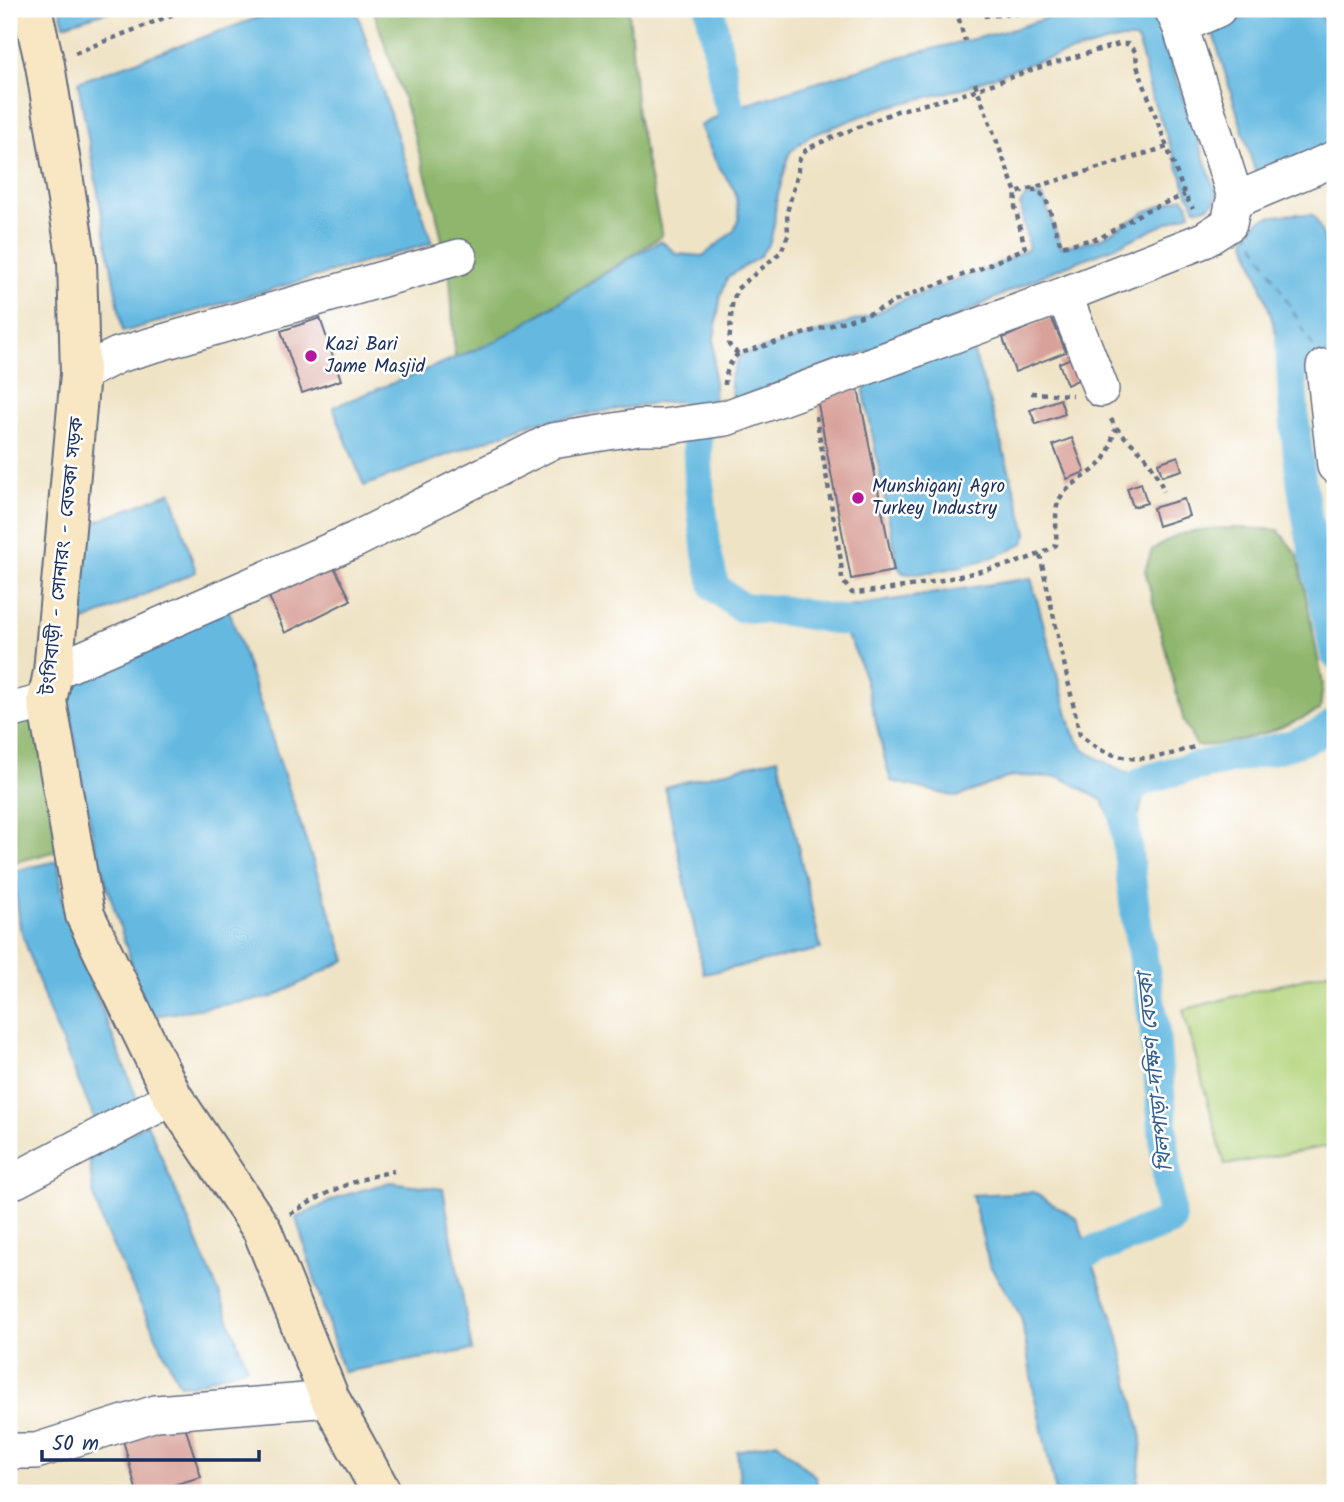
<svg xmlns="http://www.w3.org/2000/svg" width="1344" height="1502" font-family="Kalam,'Noto Sans Bengali',sans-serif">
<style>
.green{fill:#b3d47c;stroke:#67826d;stroke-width:2}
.forest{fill:#8eb66c;stroke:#547265;stroke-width:2}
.water{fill:#65b9e1;stroke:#4074a0;stroke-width:2}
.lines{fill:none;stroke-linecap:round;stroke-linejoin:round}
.canal{stroke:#65b9e1;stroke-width:30}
.ferry{stroke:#355f8c;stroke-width:2;stroke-dasharray:9 7;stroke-linecap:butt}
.building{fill:#d8a199}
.street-casing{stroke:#656e82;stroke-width:38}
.secondary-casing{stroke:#656e82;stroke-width:42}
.path{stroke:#656e82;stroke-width:4.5;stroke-dasharray:5 5;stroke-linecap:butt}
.street{stroke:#fff;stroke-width:35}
.secondary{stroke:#f9e7c3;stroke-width:38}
.poi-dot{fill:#b5179e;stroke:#fff;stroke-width:2.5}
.labels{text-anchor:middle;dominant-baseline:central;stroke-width:5;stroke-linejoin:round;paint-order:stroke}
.poi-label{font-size:19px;fill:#1b2f5e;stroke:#fff;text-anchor:start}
.street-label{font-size:19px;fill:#1b2f5e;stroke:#fff}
.water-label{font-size:21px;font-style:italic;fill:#355f8c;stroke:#fff}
</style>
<rect width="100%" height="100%" fill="#fff"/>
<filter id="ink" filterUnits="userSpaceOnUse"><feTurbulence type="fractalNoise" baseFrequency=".0143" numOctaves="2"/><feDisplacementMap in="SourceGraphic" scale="14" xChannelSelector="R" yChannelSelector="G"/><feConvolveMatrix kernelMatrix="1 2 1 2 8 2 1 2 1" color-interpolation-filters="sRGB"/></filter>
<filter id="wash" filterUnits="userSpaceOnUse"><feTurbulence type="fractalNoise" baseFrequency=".00686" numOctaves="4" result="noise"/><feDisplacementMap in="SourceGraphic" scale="28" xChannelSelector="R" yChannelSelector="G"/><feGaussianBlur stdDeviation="1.57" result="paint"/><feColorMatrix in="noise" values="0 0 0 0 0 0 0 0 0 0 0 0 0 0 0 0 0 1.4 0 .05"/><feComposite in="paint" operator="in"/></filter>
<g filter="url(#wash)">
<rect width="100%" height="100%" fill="#efe3c5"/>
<path class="green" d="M1335,970V1145L1225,1165L1183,1010Z"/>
<path class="forest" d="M373,9H629L637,115L662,236L497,341L455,358L450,276L435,208L406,107Z
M1243,528L1278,530L1298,556L1323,684L1320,710C1280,729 1242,745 1197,746L1184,722L1145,570L1152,550L1177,535L1207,529Z
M37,711L57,851L9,864V719Z"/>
<path class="water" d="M60,9H116L64,25Z
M282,9H356L432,243L123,332L78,82Z
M1073,9H1159L1168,43L1170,60L1217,195C1216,204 1204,210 1195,208L1188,193L1151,94L1139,44L1135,39H1122L1105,43L1031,63L960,89L883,108L810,136L790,152L776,202L774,225L770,242L759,257L728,277L721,295L714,338V399L655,403L533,423L364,486L333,407L497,341L632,257L661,241L677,254L703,256L734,231L739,217L735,191L716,162L700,126L731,109L899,57L1014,29Z
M1263,9H1319L1335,57V146L1255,171L1212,30Z
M1034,195L1041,196L1045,202L1061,247L1100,239L1145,212L1183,197L1188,204L1190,213L1110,249L1050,272L933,328L733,400L730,379L740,355L789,342L875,314L900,301L983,271L1029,249L1020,205L1025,197Z
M1295,214L1313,215C1325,232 1326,252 1335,269V352C1310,360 1304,361 1295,387H1288C1280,337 1262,287 1245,239C1258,214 1269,216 1295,214Z
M964,345L973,351L987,393L1027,533L1024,543C1000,558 931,577 903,573L898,567L864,392L865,386Z
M171,492L196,572L71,627L93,523Z
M1031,578L1073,733L1085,751L1112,766L1130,774L1147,772L1153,783L1143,797L1133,839L1119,837L1103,801L1060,777L1012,776L957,797L891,781C880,749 865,655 845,635C837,627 820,624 810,620L812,608L848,607Z
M229,610L346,960L273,997L148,1017L94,843L64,681Z
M778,758L821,949L704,974L665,787Z
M58,861L65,915L139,1104L97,1125L48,1009L20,927L13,871Z
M147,1123L220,1295L247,1367L191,1385L179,1384L103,1226L93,1192L89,1157Z
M390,1182L443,1189L472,1350L343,1372L296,1218L339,1197Z
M1033,1192L1077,1219L1117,1330L1142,1438L1137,1493H1056L1035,1398L1021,1316L989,1264L972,1195Z
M777,1442L816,1477L818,1493H741L737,1451Z"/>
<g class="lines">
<path class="canal" d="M710,9L727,99L746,147
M1335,316L1303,325L1290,340C1292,401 1297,463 1308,522C1316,566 1326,610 1335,654
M694,361L699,483L707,554L715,587L740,607L786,611L850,622
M1055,1269L1054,1266L1171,1221L1154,1023L1136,918L1121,795C1130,790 1140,782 1149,779C1194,761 1307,753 1335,722"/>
<path class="ferry" d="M1246,228L1317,354"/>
</g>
<g id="blocks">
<path class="building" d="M1051,317L1066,352L1015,372L1003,338Z
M320,318L341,380L302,393L281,331Z
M1071,358L1080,379L1067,385L1059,363Z
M858,388L894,571L851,579L817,399Z
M1060,399L1065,414L1036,424L1030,410Z
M1072,438L1085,472L1067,479L1053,445Z
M1178,456L1182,470L1162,476L1158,463Z
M1141,483L1147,503L1133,507L1127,488Z
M1184,499L1189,516L1158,526L1153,508Z
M331,561L351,600L285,633L267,592Z
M182,1417L201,1477L145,1493H137L122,1436Z"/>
</g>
</g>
<g filter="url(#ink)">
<use href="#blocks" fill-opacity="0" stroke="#656e82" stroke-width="2"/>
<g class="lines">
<defs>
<path id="street" d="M1180,26L1218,9
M1236,200L1334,159
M1064,295L1101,389
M1324,367L1335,466
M80,374L118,355L459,257
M53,672L355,540L552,441L639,427H663L726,418L1064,295L1204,240L1229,224L1233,204L1236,200L1180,26L1172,9
M9,711L47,701
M16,1180L173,1097
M9,1451H36L156,1413L330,1399"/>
<path id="secondary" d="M32,9L45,65L77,261L80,374L53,672L47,701L85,915L173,1097L262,1230L330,1399L382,1493"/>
</defs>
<use href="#street" class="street-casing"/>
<use href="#secondary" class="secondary-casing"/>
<path class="path" d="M956,9L965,41
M978,9L982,16L1050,12L1057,9
M75,53L187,9
M975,83L1016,193L1167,147L1185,195L1193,209
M1033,188L1035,193L1041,194L1046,199L1061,246L1100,238L1145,211L1185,195
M738,354L729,345L732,305L737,289L781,252L788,235L787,212L797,177L799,160L806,150L817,144L897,111L961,95L1037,68L1119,44H1128L1136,52L1137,66L1167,147
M725,385C725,373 730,361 738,354L874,312L906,296L982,268L1025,248L1015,207L1016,193
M1031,393L1072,395
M816,416L841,561L842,580L852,593C897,590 941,581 985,570C1011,564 1035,559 1056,545C1057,535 1055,513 1057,506C1062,484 1091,477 1104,460C1110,452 1112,438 1115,429
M1111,419C1118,433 1130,441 1141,452C1151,463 1158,477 1164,491
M1040,555L1080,735C1119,768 1152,761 1197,746
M290,1214C328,1191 350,1181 394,1171"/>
<use href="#street" class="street"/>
<use href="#secondary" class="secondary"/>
</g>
</g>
<g class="poi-dot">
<circle cx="311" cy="356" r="7"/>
<circle cx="858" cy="498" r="7"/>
</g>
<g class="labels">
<g class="poi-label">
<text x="325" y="345">Kazi Bari<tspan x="325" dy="22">Jame Masjid</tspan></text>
<text x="872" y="487">Munshiganj Agro<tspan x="872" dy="22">Turkey Industry</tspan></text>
</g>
<g class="street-label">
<text transform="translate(63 556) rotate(-84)">টংগিবাড়ী - সোনারং - বেতকা সড়ক</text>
</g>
<g class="water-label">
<text transform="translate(1156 1072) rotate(-96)">খিলপাড়া-দক্ষিণ বেতকা</text>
</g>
</g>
<rect width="1344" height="1502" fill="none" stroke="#fff" stroke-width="35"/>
<path d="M42 1450v10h217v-10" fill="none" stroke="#1b2f5e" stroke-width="3.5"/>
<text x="52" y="1450" font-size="21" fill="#1b2f5e" stroke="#ffffff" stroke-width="5" paint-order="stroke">50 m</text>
</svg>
